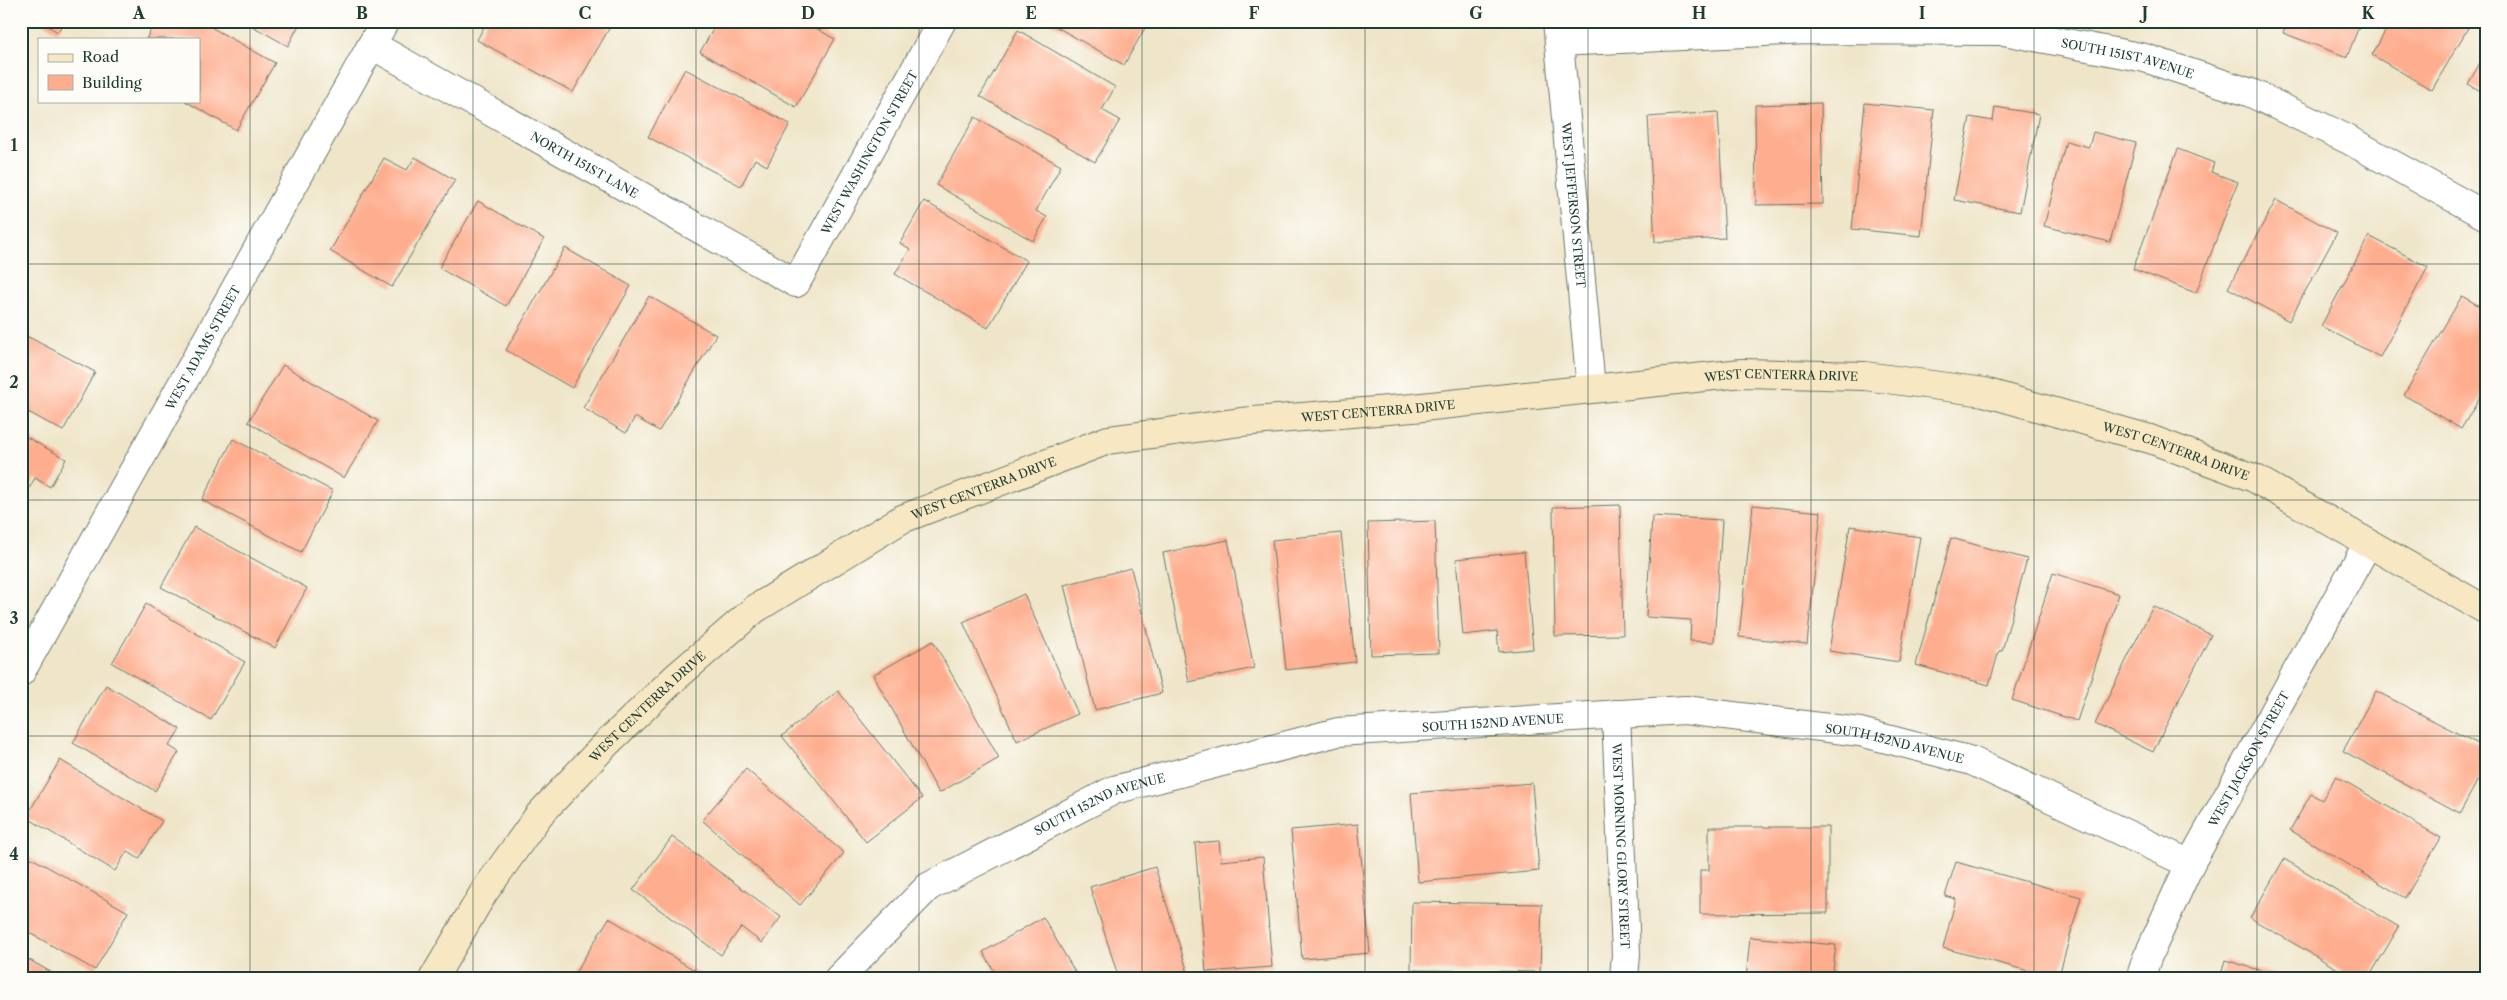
<svg xmlns="http://www.w3.org/2000/svg" width="2507" height="1000" font-family="'Libre Caslon Text',serif">
<style>
.building{fill:#fead8e}
.lines{fill:none;stroke-linecap:round;stroke-linejoin:round}
.street-casing{stroke:#687868;stroke-width:30}
.secondary-casing{stroke:#687868;stroke-width:30}
.street{stroke:#fff;stroke-width:28}
.secondary{stroke:#f7e8c3;stroke-width:28}
.grid{fill:none;stroke:#1f3d34;stroke-width:1;stroke-opacity:0.55}
.labels{text-anchor:middle;dominant-baseline:central;stroke-width:5;stroke-linejoin:round;paint-order:stroke}
.street-label{font-size:12px;fill:#1f3d34;stroke:#fdfcf7}
.neatline{fill:none;stroke:#1f3d34;stroke-width:2}
.grid-label{font-size:16px;text-anchor:middle;font-weight:bold;fill:#1f3d34}
</style>
<rect width="100%" height="100%" fill="#fdfcf7"/>
<filter id="ink" filterUnits="userSpaceOnUse"><feTurbulence type="fractalNoise" baseFrequency=".02" numOctaves="2"/><feDisplacementMap in="SourceGraphic" scale="10" xChannelSelector="R" yChannelSelector="G"/><feConvolveMatrix kernelMatrix="1 2 1 2 8 2 1 2 1" color-interpolation-filters="sRGB"/></filter>
<filter id="wash" filterUnits="userSpaceOnUse"><feTurbulence type="fractalNoise" baseFrequency=".0096" numOctaves="4" result="noise"/><feDisplacementMap in="SourceGraphic" scale="20" xChannelSelector="R" yChannelSelector="G"/><feGaussianBlur stdDeviation="1.12" result="paint"/><feColorMatrix in="noise" values="0 0 0 0 0 0 0 0 0 0 0 0 0 0 0 0 0 1.4 0 .05"/><feComposite in="paint" operator="in"/></filter>
<g filter="url(#wash)">
<rect width="100%" height="100%" fill="#efe5c9"/>
<g id="blocks">
<path class="building" d="M39,21H64L58,32Z
M156,21H200L275,63L236,130L185,101H199V39H146Z
M243,21H301L288,46Z
M487,21H605L611,25L573,92L477,40Z
M718,21H803L835,39L796,107L700,52Z
M1046,21H1149L1124,65Z
M2288,21H2361L2347,57L2283,33Z
M2391,21H2472L2432,90L2372,55Z
M1018,30L1115,87L1102,110L1120,120L1095,162L980,96Z
M2486,53V94L2468,84Z
M685,69L790,124L767,166L755,159L741,186L648,137Z
M1821,103L1823,204L1756,205L1755,105Z
M1865,103L1934,110L1921,236L1852,229Z
M1995,107L2039,114L2020,212L1954,200L1970,117L1993,121Z
M1718,112L1725,238L1655,242L1648,117Z
M975,117L1061,166L1036,211L1047,217L1033,241L936,185Z
M2093,132L2136,143L2110,242L2044,226L2066,141L2089,147Z
M2178,149L2214,163L2211,172L2238,182L2196,293L2133,269Z
M415,157L455,180L392,287L330,251L384,158L407,170Z
M2276,200L2337,233L2289,321L2228,288Z
M478,201L544,239L506,306L439,268Z
M924,201L1027,261L988,328L895,274L910,249L900,243Z
M2369,236L2428,267L2380,357L2321,326Z
M565,248L631,286L572,388L506,350Z
M649,296L716,335L659,431L635,417L626,433L583,408Z
M2462,296L2486,310V388L2461,429L2404,395Z
M21,333L95,372L63,431L21,408Z
M283,365L378,421L344,478L248,422Z
M21,434L66,459L50,487L35,478L21,503Z
M233,439L333,491L301,552L202,500Z
M1620,505L1623,635L1555,636L1553,507Z
M1753,505L1821,512L1807,644L1739,637Z
M1652,516L1722,520L1714,642L1690,641L1691,620L1646,617Z
M1435,521L1439,653L1371,655L1368,523Z
M1850,526L1920,537L1899,662L1829,651Z
M194,527L307,588L275,648L161,587Z
M1341,533L1355,662L1286,670L1272,540Z
M1951,538L2027,559L2002,651H1999L1989,685L1916,665Z
M1228,540L1254,668L1189,682L1163,553Z
M1524,552L1533,649L1499,652L1497,631L1463,635L1456,559Z
M1131,568L1162,693L1095,710L1064,585Z
M2053,573L2119,594L2077,721L2012,700Z
M1024,594L1078,714L1017,741L963,622Z
M146,604L245,662L211,720L112,663Z
M2153,606L2211,635L2153,752L2095,724Z
M933,641L999,758L939,793L873,675Z
M106,685L180,729L169,746L179,752L155,791L73,743Z
M838,691L922,798L866,842L782,736Z
M2376,691L2486,748V765L2460,813L2343,751Z
M60,760L162,821L139,859L127,851L115,871L26,817Z
M746,769L844,853L800,905L702,820Z
M2336,776L2441,838L2405,898L2290,830L2311,794L2322,800Z
M1532,783L1539,871L1418,882L1411,793Z
M1358,824L1370,953L1302,959L1291,830Z
M1709,827H1828V913L1700,914V870H1709Z
M672,837L781,917L762,943L741,927L721,955L633,890Z
M1219,841L1221,861L1263,857L1272,967L1206,972L1195,843Z
M21,852L128,912L95,970L21,928Z
M2284,859L2399,927L2368,979H2355L2250,918Z
M1956,862L2081,897L2058,979L1943,948L1956,899L1945,896Z
M1155,867L1190,979H1119L1090,887Z
M1412,902L1542,904L1540,972L1411,970Z
M1043,917L1079,979H999L983,952Z
M609,918L709,979L572,978Z
M1750,937L1836,945L1832,979H1746Z
M21,955L63,979H21Z
M2225,960L2287,978V979H2220Z
M1717,976L1734,977V979H1716Z"/>
</g>
</g>
<g filter="url(#ink)">
<use href="#blocks" fill-opacity="0" stroke="#687868" stroke-width="1"/>
<g class="lines">
<defs>
<g id="street">
<path id="s1" d="M1557,21L1591,388"/>
<path id="s2" d="M1559,42L1807,30L2004,31L2145,58L2251,93L2347,139L2486,216"/>
<path id="s3" d="M372,45L796,283L942,21"/>
<path id="s4" d="M21,672L385,21"/>
<path id="s5" d="M1616,714L1626,954L1624,979"/>
<path id="s6" d="M838,979L928,887L1114,790L1338,732L1685,710L1860,732L1972,761L2190,864"/>
<path id="s7" d="M2140,979L2147,958L2190,864L2368,543"/>
</g>
<g id="secondary">
<path id="s8" d="M433,979L484,892L539,815L606,744L676,677L755,609L902,519L1108,440L1241,422L1413,408L1742,373L1865,376L1984,392L2150,439L2254,478L2486,610"/>
</g>
</defs>
<use href="#street" class="street-casing"/>
<use href="#secondary" class="secondary-casing"/>
<use href="#street" class="street"/>
<use href="#secondary" class="secondary"/>
</g>
</g>
<path class="grid" d="M250,21V979M473,21V979M696,21V979M919,21V979M1142,21V979M1365,21V979M1588,21V979M1811,21V979M2034,21V979M2257,21V979M21,264H2486M21,500H2486M21,736H2486"/>
<g class="labels">
<g class="street-label">
<text stroke="none"><textPath href="#s2" startOffset="572">SOUTH 151ST AVENUE</textPath></text>
<text stroke="none"><textPath href="#s3" startOffset="636">WEST WASHINGTON STREET</textPath></text>
<text stroke="none"><textPath href="#s3" startOffset="244">NORTH 151ST LANE</textPath></text>
<text stroke="none"><textPath href="#s1" startOffset="185">WEST JEFFERSON STREET</textPath></text>
<text stroke="none"><textPath href="#s4" startOffset="372">WEST ADAMS STREET</textPath></text>
<text stroke="none"><textPath href="#s8" startOffset="1564">WEST CENTERRA DRIVE</textPath></text>
<text stroke="none"><textPath href="#s8" startOffset="1159">WEST CENTERRA DRIVE</textPath></text>
<text stroke="none"><textPath href="#s8" startOffset="1969">WEST CENTERRA DRIVE</textPath></text>
<text stroke="none"><textPath href="#s8" startOffset="754">WEST CENTERRA DRIVE</textPath></text>
<text stroke="none"><textPath href="#s8" startOffset="349">WEST CENTERRA DRIVE</textPath></text>
<text stroke="none"><textPath href="#s6" startOffset="725">SOUTH 152ND AVENUE</textPath></text>
<text stroke="none"><textPath href="#s6" startOffset="1130">SOUTH 152ND AVENUE</textPath></text>
<text stroke="none"><textPath href="#s7" startOffset="246">WEST JACKSON STREET</textPath></text>
<text stroke="none"><textPath href="#s6" startOffset="320">SOUTH 152ND AVENUE</textPath></text>
<text stroke="none"><textPath href="#s5" startOffset="132">WEST MORNING GLORY STREET</textPath></text>
</g>
</g>
<rect width="2507" height="1000" fill="none" stroke="#fdfcf7" stroke-width="55"/>
<rect x="38" y="38" width="162" height="65" fill="#fdfcf7" stroke="#a4b0a9"/>
<rect x="48" y="54" width="25" height="8" fill="#f7e8c3" stroke="#a4b0a9"/>
<text x="82" y="62" font-size="15" fill="#1f3d34">Road</text>
<rect x="48" y="75" width="25" height="15" fill="#fead8e" stroke="#a4b0a9"/>
<text x="82" y="88" font-size="15" fill="#1f3d34">Building</text>
<rect x="28" y="28" width="2452" height="944" class="neatline"/>
<g class="grid-label">
<text x="139" y="19">A</text>
<text x="362" y="19">B</text>
<text x="585" y="19">C</text>
<text x="808" y="19">D</text>
<text x="1031" y="19">E</text>
<text x="1254" y="19">F</text>
<text x="1476" y="19">G</text>
<text x="1699" y="19">H</text>
<text x="1922" y="19">I</text>
<text x="2145" y="19">J</text>
<text x="2368" y="19">K</text>
<text x="14" y="151">1</text>
<text x="14" y="388">2</text>
<text x="14" y="624">3</text>
<text x="14" y="860">4</text>
</g>
</svg>
